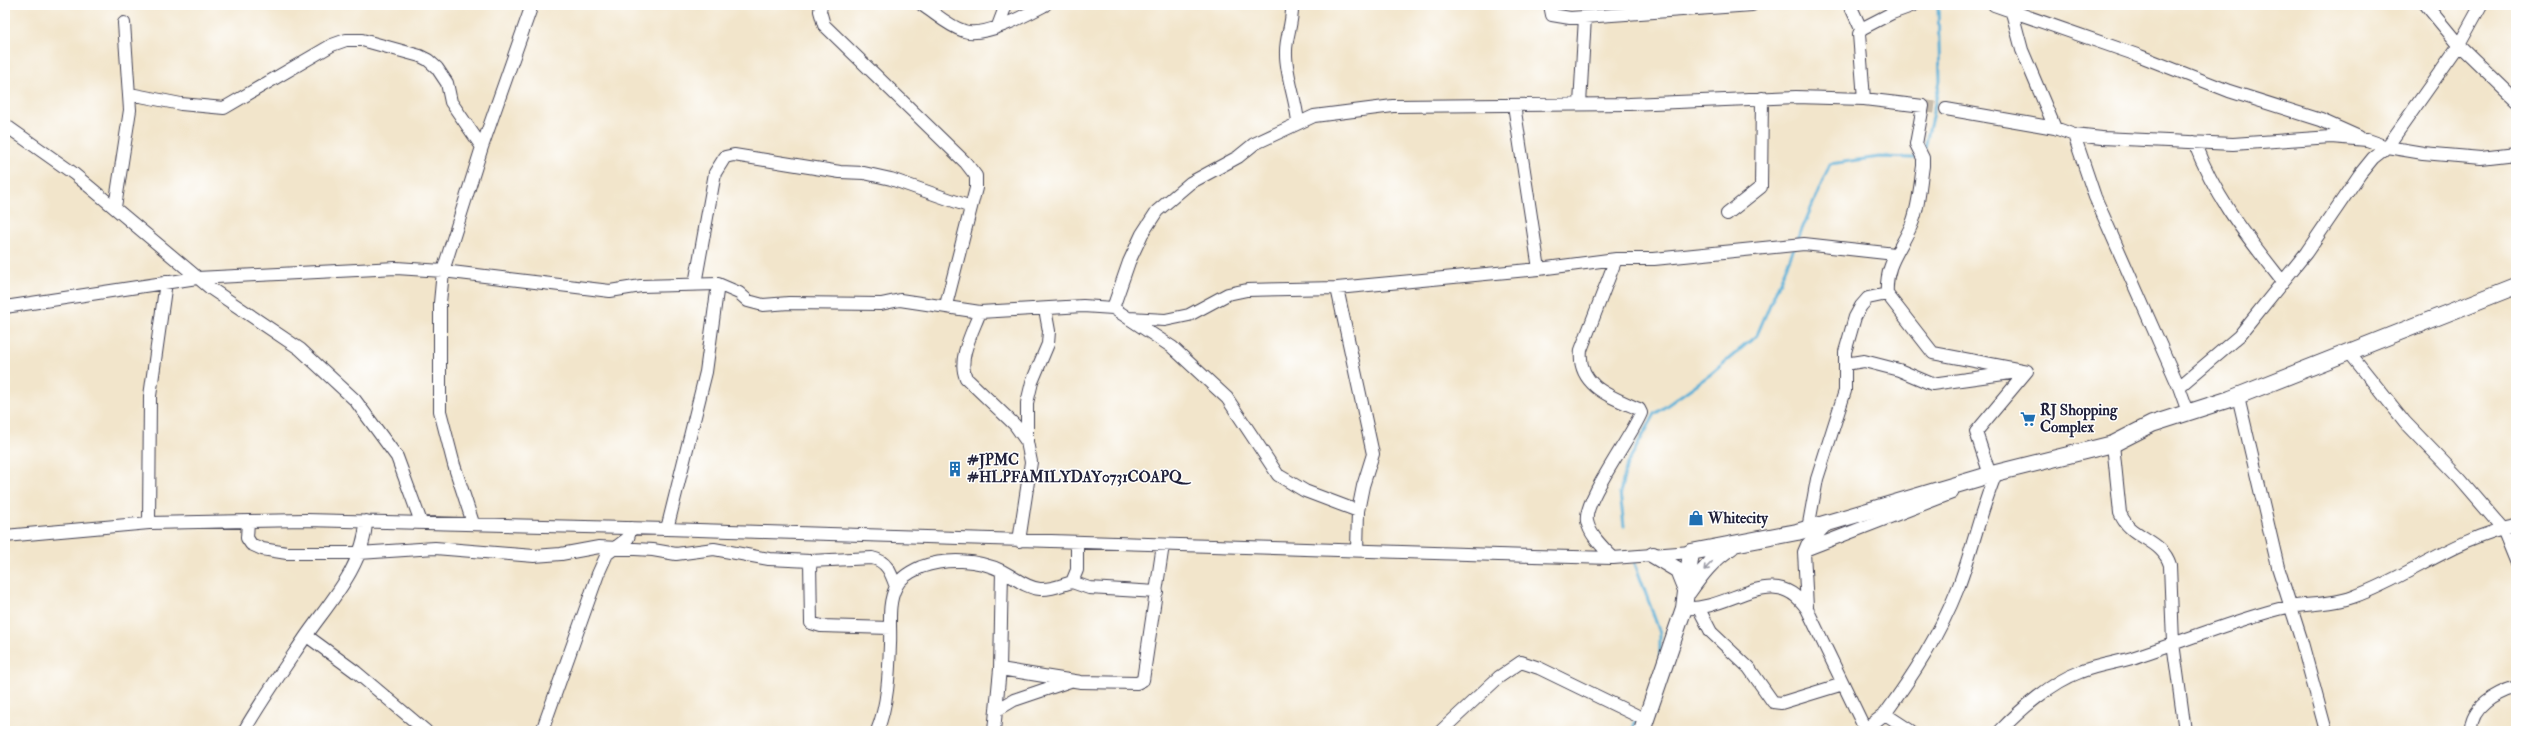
<svg xmlns="http://www.w3.org/2000/svg" width="2521" height="736" font-family="'IM FELL Double Pica',serif">
<style>
.lines{fill:none;stroke-linecap:round;stroke-linejoin:round}
.stream{stroke:#5aafd6;stroke-width:3}
.street-tunnel{stroke:#c8beae;stroke-width:12;stroke-dasharray:12 6;stroke-linecap:butt}
.street-casing{stroke:#413f51;stroke-width:14}
.secondary-casing{stroke:#413f51;stroke-width:18}
.street{stroke:#fff;stroke-width:12}
.secondary{stroke:#fff;stroke-width:16}
.oneway{stroke:#9c9ca7}
.labels{text-anchor:middle;dominant-baseline:central;stroke-width:3;stroke-linejoin:round;paint-order:stroke}
.poi-label{font-size:15px;font-weight:bold;fill:#22223b;stroke:#fff;text-anchor:start}
</style>
<rect width="100%" height="100%" fill="#fff"/>
<filter id="ink" filterUnits="userSpaceOnUse"><feTurbulence type="fractalNoise" baseFrequency=".025" numOctaves="2"/><feDisplacementMap in="SourceGraphic" scale="8" xChannelSelector="R" yChannelSelector="G"/><feConvolveMatrix kernelMatrix="1 2 1 2 8 2 1 2 1" color-interpolation-filters="sRGB"/></filter>
<filter id="wash" filterUnits="userSpaceOnUse"><feTurbulence type="fractalNoise" baseFrequency=".012" numOctaves="4" result="noise"/><feDisplacementMap in="SourceGraphic" scale="16" xChannelSelector="R" yChannelSelector="G"/><feGaussianBlur stdDeviation="0.9" result="paint"/><feColorMatrix in="noise" values="0 0 0 0 0 0 0 0 0 0 0 0 0 0 0 0 0 1.4 0 .05"/><feComposite in="paint" operator="in"/></filter>
<g filter="url(#wash)">
<rect width="100%" height="100%" fill="#f2e5cb"/>
<g class="lines">
<path class="stream" d="M1925,148L1940,81L1938,5
M1797,241L1830,164L1879,157L1915,158
M1624,526L1620,493L1627,464L1655,414L1711,374L1757,335L1794,248
M1634,561L1660,633V655
M1632,731L1637,718"/>
</g>
</g>
<g filter="url(#ink)">
<g class="lines">
<path class="street-tunnel" d="M1923,106L1946,109"/>
<defs>
<path id="street" d="M821,5L820,11L824,25L966,163L976,176V188L946,305
M922,5C935,13 948,26 964,31C984,38 1026,15 1045,5
M1292,5C1293,23 1286,36 1286,51C1285,73 1296,99 1298,122
M1550,5L1552,15L1570,18L1752,5
M1850,5L1861,29
M1994,5L2140,56L2229,91L2321,120L2359,137
M2010,5L2022,50L2055,128
M2426,5L2459,45L2516,100
M998,26L1006,5
M130,94L181,104L224,108L332,45L346,40H362L420,56L428,60L437,68L447,83L451,102L482,147
M1864,99L1859,34L1861,29L1892,13L1914,5
M1580,104L1585,17
M1514,105L1539,269
M1946,109L2055,128L2074,135L2102,138L2233,144L2331,137L2367,140L2387,147L2423,153L2481,158L2516,154
M5,125L73,173L210,288L300,349L355,400L397,457L421,522
M2074,135L2095,197L2179,387L2188,412
M2194,142C2216,199 2245,234 2282,281
M115,207L130,110L124,23
M1727,214L1761,187L1762,98
M695,284L715,173L725,157L734,155L840,172L864,173L891,179L971,207
M1337,288L1373,454L1363,486L1358,511L1357,551
M5,307L197,278L396,268L443,271L610,291L641,286L718,284L739,293L748,301L763,305L789,303L881,304L900,300L980,312L1083,306L1113,308L1172,347L1227,398L1278,475L1305,491L1358,511
M1113,308L1129,262L1142,234L1157,211L1190,183L1238,157L1254,144L1314,116L1393,106L1629,104L1796,97L1864,99L1923,106L1916,144L1923,158V166C1920,185 1919,208 1911,226C1900,251 1885,264 1887,294L1933,353L2027,371L1976,432L1990,475
M980,312C973,331 957,359 966,378L1015,425L1027,442L1031,462L1019,541
M1129,318L1165,320L1189,315L1228,294L1247,290L1337,288L1539,269L1616,259H1654L1804,244L1895,254
M2349,352L2405,422L2460,479L2503,529L2516,561
M1845,364L1864,361L1899,370L1932,384L2018,372
M2179,387L2239,336L2306,253L2360,174L2373,158L2387,147L2459,45L2481,5
M2238,396L2278,567L2301,639L2326,731
M1027,442V403L1032,382L1048,344L1049,331L1045,309
M2113,444L2120,513C2130,539 2162,538 2170,565L2173,643L2185,731
M248,521L247,538L251,544L262,549L287,553H359L435,548L534,556L561,554L599,547L653,550L676,554L714,549L769,559L810,561L872,558C887,561 891,573 896,587
M149,523L150,396L166,282
M473,523L454,465L440,411V303L443,271L482,147L532,5
M667,529L706,372L718,284
M1808,529L1817,479L1845,391V352L1855,317L1861,306L1868,298L1887,294
M5,536L149,523L306,520L667,529L1533,556L1613,558L1691,552
M1805,550L1952,493
M1613,558C1603,547 1590,536 1587,521C1583,501 1632,436 1641,413L1639,409C1611,397 1577,386 1581,350L1616,259
M810,561L811,623L821,626L890,628
M1072,582L1089,588L1157,592
M1807,607L1804,552L1807,545L1826,525
M1684,608C1730,612 1774,559 1807,609L1865,729
M1699,609L1711,632L1749,668L1773,702L1781,703L1843,684
M307,636L356,672L426,731
M1000,669L1081,682L1137,683L1143,680L1163,545
M997,710L1014,700L1070,681
M1885,714C1914,674 1940,634 1958,588C1972,551 1980,513 1995,476L1988,478
M244,731C263,698 285,667 306,636C329,603 365,564 366,521
M542,731L598,574L607,554L628,538L631,528
M877,731C888,705 889,672 890,644C891,626 887,604 896,587C900,577 912,571 921,567C946,558 978,559 1002,571C1014,577 1026,588 1040,589C1051,590 1062,585 1072,582L1077,570V543
M994,731L1000,669L1002,571
M1441,731L1499,677L1521,662L1539,668L1646,720
M1863,731L1885,714L1911,731
M2000,731C2020,710 2052,682 2080,672C2096,665 2115,663 2132,658C2181,642 2229,622 2279,609C2303,603 2329,606 2353,597C2409,577 2457,537 2516,526
M2471,731C2470,707 2496,693 2516,687"/>
<path id="secondary" d="M1653,555L1678,570L1686,590
M1688,592C1701,574 1712,559 1731,547
M1642,731L1684,608L1691,552L1797,532L1996,473L2113,444L2152,424L2230,399L2516,286"/>
</defs>
<use href="#street" class="street-casing"/>
<use href="#secondary" class="secondary-casing"/>
<use href="#street" class="street"/>
<use href="#secondary" class="secondary"/>
</g>
<defs><path id="oneway-shaft" d="M-6 0H5M1.5-3L5.5 0L1.5 3" fill="none" stroke-width="1.6" stroke-linecap="round" stroke-linejoin="round"/></defs>
<use class="oneway" href="#oneway-shaft" transform="translate(1708 566) rotate(134)"/>
</g>
<defs>
<symbol id="supermarket-bare" viewBox="-9 -9 18 18"><path d="M-6-5.5h2.5l.6 2H6L4.5 2H-2.5L-4.4-4H-6ZM-1.5 3.2a1.3 1.3 0 1 0 .1 0ZM3 3.2a1.3 1.3 0 1 0 .1 0Z" fill="#1f6fb2" stroke="#fff" stroke-width="2.5" paint-order="stroke"/></symbol>
<symbol id="building-bare" viewBox="-9 -9 18 18"><path d="M-4-6H4V6H1V3H-1V6H-4ZM-2.5-4.3h1.7v1.8h-1.7ZM.8-4.3h1.7v1.8H.8ZM-2.5-1h1.7V.8h-1.7ZM.8-1h1.7V.8H.8Z" fill="#1f6fb2" stroke="#fff" stroke-width="2.5" paint-order="stroke"/></symbol>
<symbol id="shop-bare" viewBox="-9 -9 18 18"><path d="M-5-2.5h2.3a2.7 3.5 0 0 1 5.4 0H5L5.5 6h-11ZM-1.5-2.5h3a1.5 2.3 0 0 0-3 0Z" fill="#1f6fb2" stroke="#fff" stroke-width="2.5" paint-order="stroke"/></symbol>
</defs>
<g fill-rule="evenodd">
<use href="#supermarket-bare" x="2017" y="408" width="22" height="22"/>
<use href="#building-bare" x="944" y="458" width="22" height="22"/>
<use href="#shop-bare" x="1685" y="507" width="22" height="22"/>
</g>
<g class="labels">
<g class="poi-label">
<text x="2040" y="410">RJ Shopping<tspan x="2040" dy="17">Complex</tspan></text>
<text x="967" y="460">#JPMC<tspan x="967" dy="17">#HLPFAMILYDAY0731COAPQ</tspan></text>
<text x="1708" y="518">Whitecity</text>
</g>
</g>
<rect width="2521" height="736" fill="none" stroke="#fff" stroke-width="20"/>
</svg>
